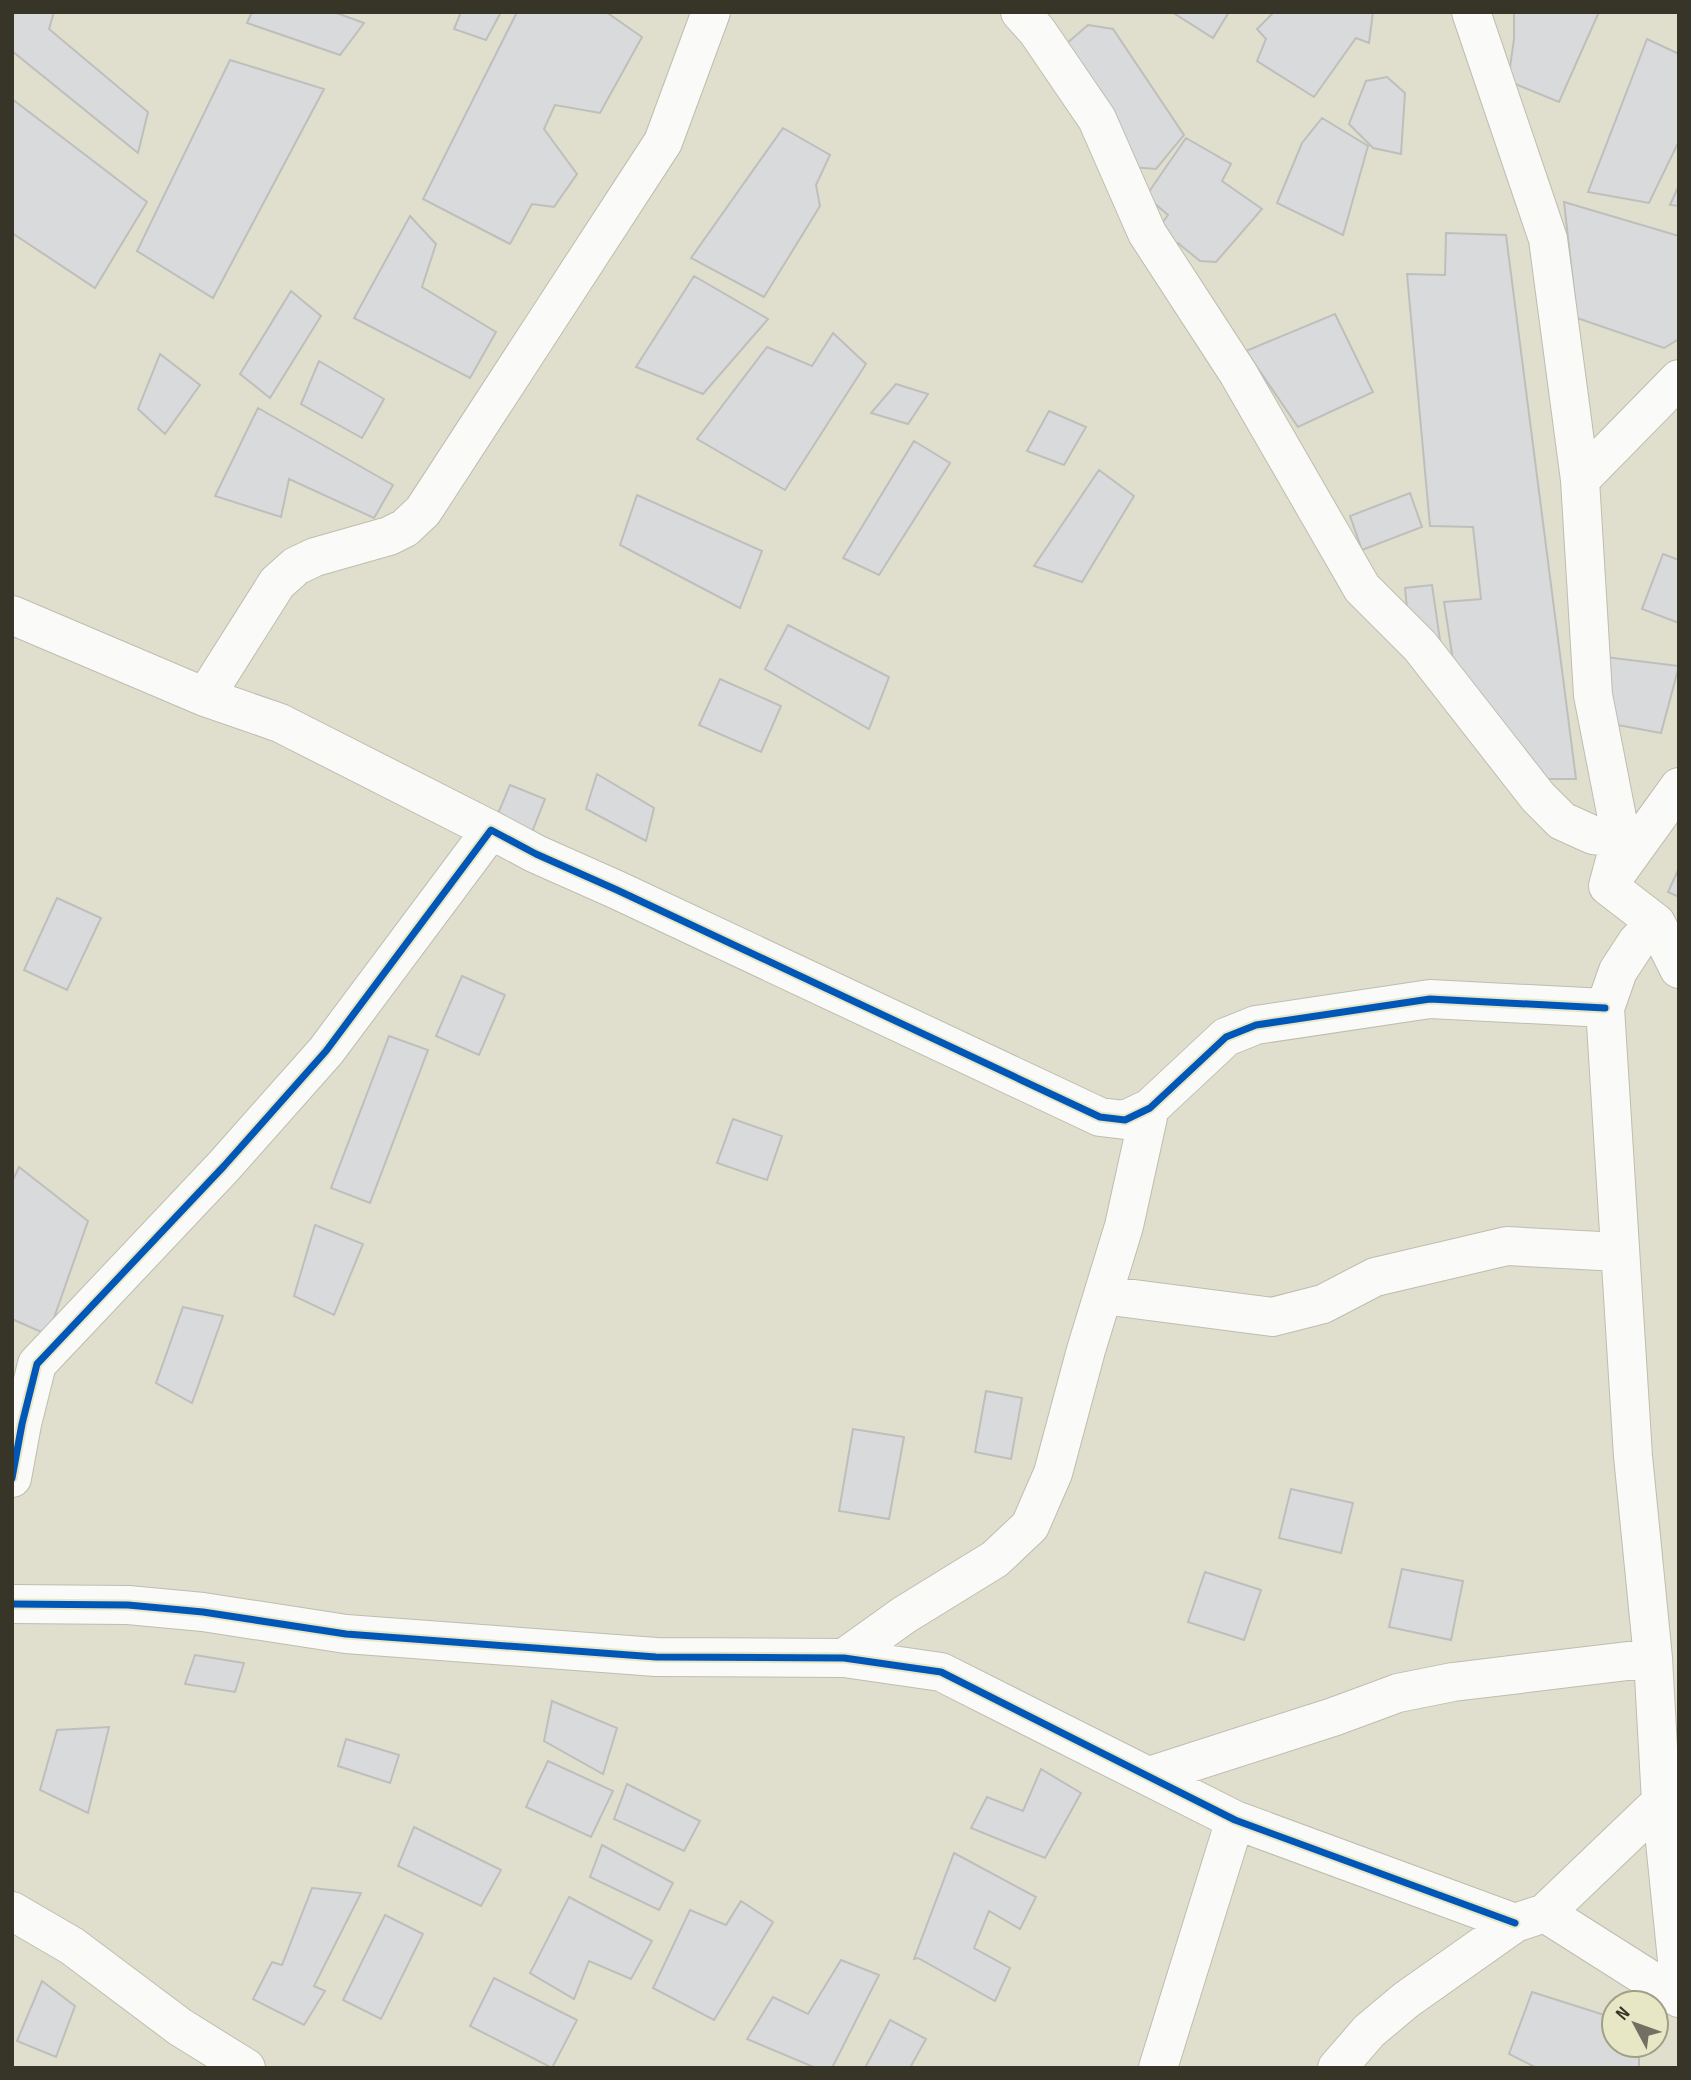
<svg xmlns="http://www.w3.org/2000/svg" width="1691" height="2080" font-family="'Sofia Sans Condensed',sans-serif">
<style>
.building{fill:#d9dadc;stroke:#bebfbc;stroke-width:2}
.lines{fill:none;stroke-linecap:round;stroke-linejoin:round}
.minor-casing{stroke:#bebdaf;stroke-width:40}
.minor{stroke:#fafaf8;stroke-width:38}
.cycleway-casing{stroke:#e8e7c5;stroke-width:11}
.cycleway{stroke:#0057b8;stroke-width:7}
</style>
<rect width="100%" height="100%" fill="#e0dfcd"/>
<path class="building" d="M12,12H54L49,29L148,112L138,153L12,51Z
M252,12H334L364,23L340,55L247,23Z
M461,12H501L486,40L454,29Z
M517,12H606L642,37L600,113L555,105L544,129L577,174L554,207L532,204L510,244L423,199Z
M1172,12H1229L1213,38Z
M1274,12H1373L1369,43L1356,38L1314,97L1257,61L1266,39L1257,29Z
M1514,12H1599L1559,102L1508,81L1514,39Z
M1088,25L1113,29L1184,135L1156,169L1131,167L1058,51Z
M1647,39L1679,54V141L1649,203L1588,192Z
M230,60L324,89L213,298L137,251Z
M1387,77L1405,93L1401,154L1373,148L1349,124L1366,81Z
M12,99L147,202L95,288L12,233Z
M1322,118L1368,146L1343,235L1277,203L1302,143Z
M783,128L830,155L816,185L820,206L764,297L691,258Z
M1186,138L1231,164L1222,181L1262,209L1216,262L1200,261L1178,243L1167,253L1152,237L1168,215L1146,196Z
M1679,185V206L1670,205Z
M1564,202L1679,236V339L1664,348L1577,318Z
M410,216L436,244L422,287L496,332L470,378L354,318Z
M1446,233L1506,235L1576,779H1543L1454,667L1444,602L1481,599L1473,527L1430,526L1407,274L1445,275Z
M694,276L768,319L703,394L636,367Z
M291,291L321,316L270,398L240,374Z
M1335,314L1373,392L1298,427L1246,351Z
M833,333L866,364L785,490L697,439L767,347L812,366Z
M160,354L200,385L165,434L138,409Z
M319,361L384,399L362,438L301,404Z
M896,384L928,394L908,424L871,413Z
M258,408L393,485L374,518L289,479L281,517L215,496Z
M1049,411L1086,427L1064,465L1027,451Z
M914,441L950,463L879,575L843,558Z
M1099,470L1134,496L1082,582L1034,566Z
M1410,493L1422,527L1362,550L1350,516Z
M637,495L762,551L740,608L620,545Z
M1663,554L1679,560V623L1642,609Z
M1432,585L1440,640L1421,629L1407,608L1405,588Z
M788,625L889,677L869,729L765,669Z
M1597,656L1679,666L1661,733L1612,724Z
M720,679L781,706L761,752L699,725Z
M597,774L654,808L646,841L586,809Z
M510,785L545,799L530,837L494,823Z
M1679,868V897L1668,892Z
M57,898L101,918L67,990L24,970Z
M462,976L505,995L479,1055L436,1036Z
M389,1036L428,1050L370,1203L331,1188Z
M733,1119L782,1136L767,1180L717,1163Z
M19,1167L88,1221L48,1335L12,1319V1182Z
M315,1225L363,1244L334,1315L294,1296Z
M183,1307L223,1316L192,1403L156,1383Z
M986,1391L1022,1398L1011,1459L975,1452Z
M853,1429L904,1437L889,1519L839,1511Z
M1291,1489L1353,1503L1341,1553L1279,1538Z
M1402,1569L1463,1581L1451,1640L1389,1627Z
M1205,1572L1261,1590L1244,1640L1188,1622Z
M195,1655L244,1663L235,1692L185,1684Z
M552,1701L617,1728L603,1774L544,1741Z
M109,1727L88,1813L40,1790L57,1730Z
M346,1739L399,1755L390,1783L338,1766Z
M548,1761L613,1791L591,1837L526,1807Z
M1041,1769L1081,1793L1045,1858L971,1828L987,1797L1023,1811Z
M627,1784L700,1821L684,1851L614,1819Z
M414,1827L501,1870L481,1906L398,1866Z
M602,1845L673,1883L659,1910L590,1877Z
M954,1853L1036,1897L1020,1929L989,1911L974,1948L1010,1968L995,2001L918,1958L914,1959Z
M312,1888L361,1893L314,1986L325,1991L304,2025L253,1999L272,1962L282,1965Z
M569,1897L652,1941L631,1979L589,1961L574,1999L530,1973Z
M741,1901L773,1922L714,2020L653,1988L690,1910L726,1925Z
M385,1915L423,1934L381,2019L343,2000Z
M841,1960L879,1975L832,2068H816L747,2039L773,1997L808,2014Z
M494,1978L577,2020L552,2068L470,2026Z
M42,1981L75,2006L56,2057L17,2041Z
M1532,1992L1614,2018V2045H1639V2068H1537L1509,2054Z
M890,2020L926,2039L911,2066L913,2068H865Z"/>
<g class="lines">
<defs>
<path id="minor" d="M1020,12L1037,31L1097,119L1147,233L1238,373L1362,588L1420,646L1538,797L1562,821L1593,835L1621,838
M1471,12L1548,239L1580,480L1593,695L1621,838L1608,886L1656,923L1679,969
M1580,480L1679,379
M12,615L205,697L280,723L491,830
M205,697L277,583L296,566L315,557L389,536L405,528L423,511L663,142L711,12
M1617,873L1679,787
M1656,923L1637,942L1618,971L1605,1008L1633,1456L1653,1658L1661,1802L1679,1980
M1103,1295L1272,1317L1323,1304L1375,1277L1507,1246L1619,1252
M12,1478L22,1424L37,1364L224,1166L326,1051L491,830L536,854L617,890L1100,1117L1125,1120L1150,1108L1226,1037L1256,1025L1430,999L1605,1008
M12,1604L128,1605L203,1612L346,1634L656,1657L844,1658L941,1672L1235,1820L1515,1923
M844,1658L904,1615L995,1559L1030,1526L1053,1473L1086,1350L1124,1226L1150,1108
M1149,1776L1333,1717L1398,1693L1453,1682L1653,1658
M12,1911L72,1946L180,2027L246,2068
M1545,1913L1661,1802L1679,1800
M1158,2068L1235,1820
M1337,2068L1369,2031L1406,2000L1515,1923L1545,1913L1679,1998"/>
</defs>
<use href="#minor" class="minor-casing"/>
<use href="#minor" class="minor"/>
<defs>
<path id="cycleway" d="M12,1478L22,1424L37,1364L224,1166L326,1051L491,830L536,854L617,890L1100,1117L1125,1120L1150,1108L1226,1037L1256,1025L1430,999L1605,1008
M12,1604L128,1605L203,1612L346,1634L656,1657L844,1658L941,1672L1235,1820L1515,1923"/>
</defs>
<use href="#cycleway" class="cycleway-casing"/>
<use href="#cycleway" class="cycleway"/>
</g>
<rect width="1691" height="2080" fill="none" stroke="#363528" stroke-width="28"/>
<g transform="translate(1635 2024) rotate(311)"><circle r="33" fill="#e8e7c5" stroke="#a1a086" stroke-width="2"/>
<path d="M0-5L12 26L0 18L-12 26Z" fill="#727062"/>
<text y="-10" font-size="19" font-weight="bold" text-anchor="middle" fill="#363528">N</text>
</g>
</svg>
